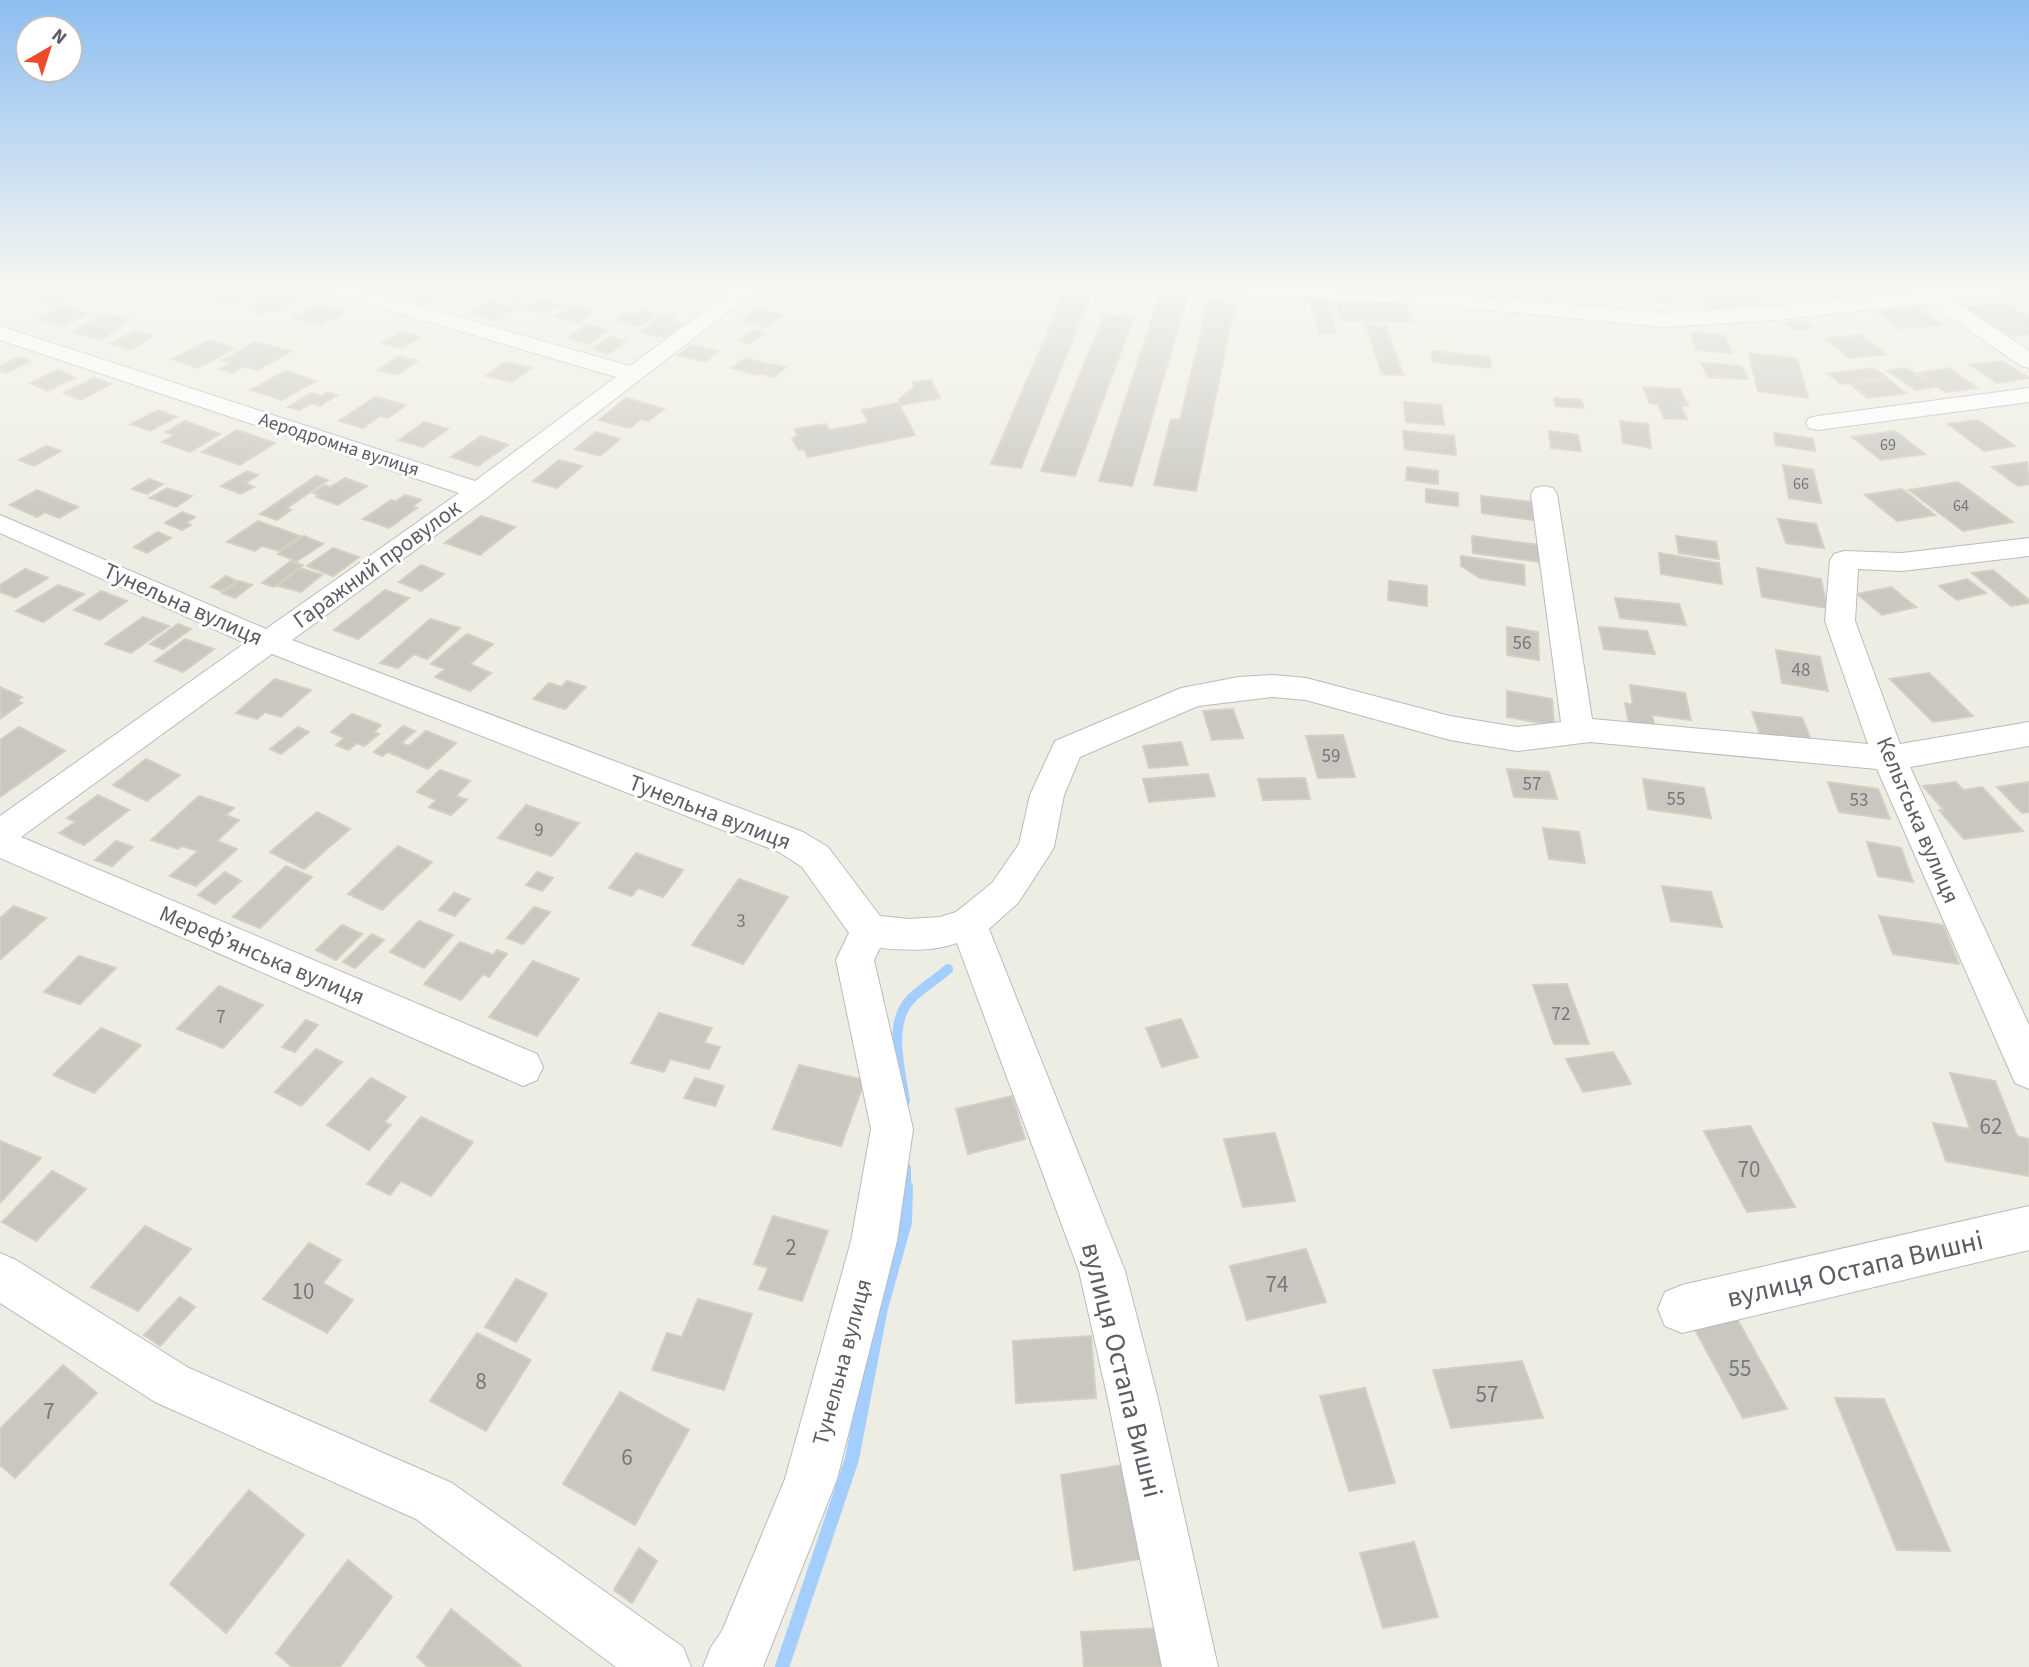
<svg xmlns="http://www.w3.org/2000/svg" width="2029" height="1667" font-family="'Source Sans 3',sans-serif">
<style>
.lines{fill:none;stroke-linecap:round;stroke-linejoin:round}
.stream-far1{stroke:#a3ceff;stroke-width:10}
.stream{stroke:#a3ceff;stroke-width:14}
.building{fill:#c9c7c0;stroke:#d3cfc1;stroke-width:2}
.minor-casing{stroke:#b8bbc0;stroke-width:2}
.minor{fill:#fff;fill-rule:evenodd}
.labels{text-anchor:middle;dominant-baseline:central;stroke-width:6;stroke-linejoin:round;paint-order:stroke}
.far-number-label{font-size:16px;fill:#76787b}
.far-street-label{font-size:19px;fill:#5b5e64;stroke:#fff}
.number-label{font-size:19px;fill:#76787b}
.street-label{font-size:23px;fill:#5b5e64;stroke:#fff}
.near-number-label{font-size:23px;fill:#76787b}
.near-street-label{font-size:28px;fill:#5b5e64;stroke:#fff}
</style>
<rect width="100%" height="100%" fill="#eeede3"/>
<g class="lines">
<path class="stream-far1" d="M905,1101C901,1072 887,1025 910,1000C921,988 936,980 948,969
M906,1188V1168"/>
<path class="stream" d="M782,1667L852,1459L881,1308L905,1222L906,1187"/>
</g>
<path class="building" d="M41,287H88L50,304L24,294Z
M223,287H259L252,291L257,293L233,304L206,295Z
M431,287L451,290L426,303L410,298Z
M480,287H502L484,297L469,293Z
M512,287H539L516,301L504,298L513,292L506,291Z
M786,287H818L804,300L777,294Z
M1067,287H1094L1021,468L991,464Z
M1457,287H1470L1473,300L1459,299Z
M1471,287H1509L1510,293L1472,289Z
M1601,287L1627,288L1631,296L1604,294Z
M1646,287H1668L1676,301L1653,300Z
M1678,287H1701L1713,296L1691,298Z
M1743,287L1762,301L1735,304L1716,289Z
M1793,287H1840L1848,292L1806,296Z
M1898,287L1910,294L1865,299L1853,291Z
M151,288L161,291L145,299L134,297Z
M290,290L306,295L275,311L270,309L261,314L253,311L262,306L254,304L261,301L258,300Z
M1160,294L1187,297L1132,486L1099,481Z
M1719,296L1730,306L1712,308L1701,297Z
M541,298L562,304L545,314L525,308Z
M1309,298H1326L1336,334L1319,333Z
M1334,299L1403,300L1412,322L1341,321Z
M1209,300L1235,303L1196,491L1154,485L1171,419L1180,420Z
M490,301L515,308L497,320L471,313Z
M2003,302L2029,318V334L2012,336L1965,308Z
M318,304L345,312L321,326L292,318Z
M63,306L89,314L64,326L38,319Z
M572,306L595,311L578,323L555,317Z
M757,308L782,315L766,327L741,320Z
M1917,308L1941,325L1900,329L1876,311Z
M642,310L657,314L640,326L616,320L626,313L634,315Z
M665,313L677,316L670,321L683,324L665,338L640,332Z
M105,314L131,320L100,340L71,332Z
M1104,315L1133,319L1075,476L1041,471Z
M1803,321L1813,328L1794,330L1784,322Z
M588,324L609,330L588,344L567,338Z
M1366,325L1386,326L1403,375L1382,374Z
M135,330L155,336L130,350L110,344Z
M753,330L763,333L749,344L739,341Z
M402,331L421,337L402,348L382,343Z
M1690,332L1724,335L1732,353L1697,350Z
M1862,335L1886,354L1849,358L1825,338Z
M609,337L626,341L609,354L592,349Z
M210,340L235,348L198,368L172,359Z
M255,342L291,351L258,370L244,366L232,373L220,369L231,363L223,360Z
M691,345L718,351L705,362L678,355Z
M1432,351L1490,357L1491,368L1433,362Z
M1749,353L1797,359L1808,398L1758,391Z
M399,356L417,361L397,375L378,370Z
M18,357L30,361L6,373L0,371V366Z
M745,358L771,365L758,375L732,368Z
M2002,361L2029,378L1997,383L1970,365Z
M505,362L531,368L512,382L486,376Z
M1701,363L1741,366L1748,379L1708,377Z
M774,364L786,367L774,377L762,374Z
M1873,368L1886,377L1841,384L1828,374Z
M1906,368L1935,387L1916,390L1888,371Z
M1949,368L1977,388L1946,392L1918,373Z
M58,370L75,378L47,391L30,383Z
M285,371L316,381L282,400L251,390Z
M94,378L111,384L81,400L64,393Z
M1887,379L1906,393L1868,398L1850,384Z
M931,380L940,398L901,405L898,400L912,389L914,387L913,382Z
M1643,387L1680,389L1688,406L1680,405L1687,419L1664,418L1658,404L1650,403Z
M328,392L337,395L320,406L311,403L300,410L288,407L311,393L322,396Z
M375,397L406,405L388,418L380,416L363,428L339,421Z
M626,398L664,409L648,421L641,419L630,428L599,420Z
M1554,398L1581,400L1584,408L1556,406Z
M1404,402L1441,405L1444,425L1406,422Z
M898,403L915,435L808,457L804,449L799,450L792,439L797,435L795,429L826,424L829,430L869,423L862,410Z
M158,410L176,417L150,431L131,424Z
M1978,420L2015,446L1984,451L1948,424Z
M185,421L220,434L190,452L162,442L174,435L166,432Z
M1620,421L1648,424L1651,448L1623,443Z
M424,422L448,429L423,447L399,440Z
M237,430L275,443L240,465L202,452Z
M1403,431L1454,436L1456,455L1405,449Z
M1549,431L1578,435L1581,451L1551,448Z
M1895,431L1925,454L1881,460L1852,437Z
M596,432L620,439L600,456L575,449Z
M1774,433L1813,439L1815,451L1776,445Z
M481,436L508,445L478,466L451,457Z
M46,446L61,451L34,466L19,460Z
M559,460L582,466L557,488L533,481Z
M2027,462L2029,484L2018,486L1992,467Z
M1783,465L1813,470L1821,503L1789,498Z
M1407,467L1438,471V484L1406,480Z
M247,471L258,475L246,483L254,487L241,494L221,486Z
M316,476L328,480L287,508L291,510L277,520L260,514Z
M345,478L367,486L338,505L316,497L319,495L313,493L325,485L330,487Z
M149,479L163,484L147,494L132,489Z
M1958,482L2013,522L1963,531L1909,490Z
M167,488L192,496L176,507L150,498Z
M1426,489L1458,493V506L1426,502Z
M1902,489L1935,515L1897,521L1865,495Z
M37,490L78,507L59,518L45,512L37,517L10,505Z
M405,495L421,500L412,507L417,508L389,528L363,519L391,500L396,501Z
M1481,496L1532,502L1534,520L1482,513Z
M182,512L195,517L186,523L191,525L182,530L165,523Z
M481,516L515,527L480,555L445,543Z
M1778,519L1816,524L1824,548L1786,543Z
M258,521L300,536L279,551L262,546L255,551L227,542Z
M158,532L171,538L147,553L134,547Z
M304,536L323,544L297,561L278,554Z
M1472,536L1538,545L1541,562L1473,553Z
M1676,536L1716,542L1719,559L1679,553Z
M333,548L359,557L333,576L307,566Z
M1659,553L1719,563L1722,584L1661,574Z
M1461,556L1524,565L1525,585L1480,578L1461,566Z
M291,561L303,565L274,587L262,583Z
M421,565L444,574L421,591L399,582Z
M300,568L322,575L301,592L278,586Z
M1757,568L1821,579L1827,608L1762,597Z
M25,569L48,578L16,598L0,592V585Z
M1993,570L2029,600V603L2011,606L1972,573Z
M226,576L237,581L221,591L211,587Z
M1967,579L1986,593L1957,600L1939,586Z
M239,581L252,585L235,598L222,593Z
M1389,581L1427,586V606L1388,600Z
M58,585L84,594L43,622L16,611Z
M1891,587L1916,607L1882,615L1857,594Z
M385,590L409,598L358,639L334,630Z
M101,591L127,601L100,620L74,610Z
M1615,598L1679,604L1686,625L1620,618Z
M143,617L169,626L131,653L105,644Z
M430,619L460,628L427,659L414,654L398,668L380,663Z
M178,624L191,629L163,649L150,644Z
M1507,627L1538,632L1539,660L1507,655Z
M1599,627L1647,631L1655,654L1604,649Z
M467,634L493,644L470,664L491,673L470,691L435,677L445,669L431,664Z
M185,639L214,649L183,672L155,661Z
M1776,650L1820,657L1828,691L1782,683Z
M1929,673L1973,716L1933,722L1890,679Z
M275,679L311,690L281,717L265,712L257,719L236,713Z
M567,681L586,687L565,709L533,699L549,683L562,687Z
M1630,685L1685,693L1691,720L1652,715L1655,728L1629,725L1625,703L1633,705Z
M0,687L22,697L17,701L22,703L1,718Z
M1507,691L1552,699L1554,725L1507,717Z
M1233,709L1243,738L1212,740L1203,711Z
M1752,712L1802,718L1812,742L1761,737Z
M352,714L381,725L374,732L379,734L364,746L357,743L348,750L336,745L344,738L331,732Z
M403,726L415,731L401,743L409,746L426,731L456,743L428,769L388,752L382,756L374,752Z
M19,727L65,751L0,797V740Z
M298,727L309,732L281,754L270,749Z
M1343,735L1355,777L1318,778L1306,736Z
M1181,742L1188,765L1149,768L1143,746Z
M146,759L180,775L147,801L113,785Z
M1507,769L1549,772L1557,799L1514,797Z
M440,770L470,781L456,796L467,800L451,815L429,807L436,800L417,792Z
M1208,774L1215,796L1149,802L1143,779Z
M1305,778L1310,799L1263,800L1258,779Z
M1643,779L1704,788L1711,818L1648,809Z
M1828,782L1878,789L1890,819L1839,812Z
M1956,782L1963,790L1982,787L2023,831L1964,839L1939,810H1944L1923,786Z
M2029,782V812L2022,813L1997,787Z
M98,795L129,810L84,845L59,833L75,822L67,818Z
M199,796L234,808L226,815L239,820L217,841L237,849L196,886L170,876L198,851L182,846L178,849L151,840Z
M526,805L579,823L552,856L498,838Z
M317,812L350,829L304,869L270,852Z
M1543,828L1579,832L1585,863L1549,859Z
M116,841L133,847L112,866L95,860Z
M1867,842L1901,848L1913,882L1878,876Z
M398,846L432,862L382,910L348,894Z
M636,853L683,870L663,897L638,888L632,896L609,888Z
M286,866L312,877L260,928L233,917Z
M225,872L241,881L215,904L198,895Z
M537,872L553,878L542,891L526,885Z
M739,879L788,897L743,964L692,945Z
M1662,886L1711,892L1722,927L1671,921Z
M454,893L470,899L455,916L439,910Z
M14,906L46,918L0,960V918Z
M534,907L550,912L523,944L507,938Z
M1879,916L1943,925L1959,964L1893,954Z
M419,921L453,935L424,968L390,952Z
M342,925L362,934L336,960L316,950Z
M372,934L384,940L355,968L343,962Z
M460,942L493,955L497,950L507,954L489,977L483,974L461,1000L424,984Z
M79,956L116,968L80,1004L44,992Z
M533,961L579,979L537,1036L489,1017Z
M1567,984L1589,1044H1554L1533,985Z
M219,986L263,1005L223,1048L177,1029Z
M659,1013L712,1028L704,1043L720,1047L709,1069L670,1059L664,1072L631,1063Z
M1181,1019L1198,1057L1162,1067L1146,1028Z
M306,1020L318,1025L295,1052L282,1047Z
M101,1028L141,1045L94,1093L53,1075Z
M316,1049L342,1062L301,1106L275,1092Z
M1613,1052L1631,1084L1583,1092L1566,1059Z
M799,1065L865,1080L841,1146L773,1129Z
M1950,1073L1995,1081L2017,1136L2029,1139V1176L1946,1161L1933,1123L1970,1129Z
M371,1078L406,1097L384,1122L391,1125L369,1150L327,1125Z
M695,1078L724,1086L715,1106L684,1098Z
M1012,1096L1025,1139L968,1154L956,1109Z
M421,1117L473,1142L431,1196L401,1181L390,1195L367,1184Z
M1750,1126L1795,1207L1747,1212L1704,1131Z
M1275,1133L1295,1201L1243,1207L1224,1139Z
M0,1141L41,1158L0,1203Z
M52,1171L86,1189L36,1241L2,1222Z
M773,1216L828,1231L802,1301L759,1289L768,1268L754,1264Z
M145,1226L191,1249L138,1311L91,1287Z
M309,1243L341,1260L323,1283L353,1300L327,1333L263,1299Z
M1306,1249L1326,1302L1247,1320L1230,1266Z
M516,1279L547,1294L516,1342L485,1327Z
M180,1297L195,1307L160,1346L144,1335Z
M698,1299L752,1314L724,1390L652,1370L667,1333L682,1337Z
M1737,1319L1787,1409L1743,1418L1694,1328Z
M477,1333L531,1360L486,1431L430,1401Z
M1091,1336L1096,1398L1016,1403L1013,1341Z
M1522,1361L1543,1418L1451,1428L1433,1370Z
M63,1365L97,1393L15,1478L0,1465V1429Z
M1365,1388L1395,1483L1349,1491L1320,1396Z
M620,1392L689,1430L635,1525L563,1484Z
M1835,1398L1884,1399L1950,1551L1897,1550Z
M1123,1465L1140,1559L1074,1570L1061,1475Z
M249,1490L304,1535L226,1633L170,1584Z
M1414,1542L1438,1617L1383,1628L1360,1553Z
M639,1548L657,1561L632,1603L614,1590Z
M348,1560L392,1597L340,1667H292L276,1653Z
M451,1609L521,1666L520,1667H428L417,1657Z
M1160,1628L1164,1667H1084L1081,1632Z"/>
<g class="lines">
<defs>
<path id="minor" d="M0,287H16L12,291L0,295Z
M321,287H353L630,366L737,287H760L488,497L292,640L803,832L828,847L880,916L909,919L940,917L956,912L992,883L1019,844L1030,795L1055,741L1181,688L1239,677L1272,675L1306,678L1450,716L1517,727L1561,722L1531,494L1535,488L1544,486L1553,488L1557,494L1592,719L1868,744L1825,621L1830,560L1834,554L1844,551L1902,553L2029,538V556L1902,571L1858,569L1855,621L1900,744L2029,722V746L1910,767L2029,1025V1089L2015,1083L1877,769L1590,742L1517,751L1450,740L1306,700L1272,697L1198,706L1080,757L1064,795L1054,847L1048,857L1018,903L989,929L1125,1271L1157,1395L1218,1667H1162L1107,1395L1079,1271L957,943C931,952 907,950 880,948L874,960L913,1129L897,1241L837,1479L763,1667H703L711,1647L722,1631L785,1479L851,1241L871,1129L836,960L849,933L802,867L779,852L272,654L21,837L537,1054L543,1067L537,1080L523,1086L0,858V816L245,643L0,533V515L266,629L459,493L0,340V326L475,481L616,377L324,291Z
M1243,287L1424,292L1664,313L1775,306L1915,292L1917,287L1938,289L2028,287L2025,291L2018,293L1954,300L2029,351V368L2021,366L1930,303L1775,320L1664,327L1424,304L1251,296L1243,295L1240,290Z
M2029,388V402L1818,430L1809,428L1806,423L1809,418L1818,416Z
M2029,1206V1250L1682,1333L1665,1326L1658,1309L1665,1292L1682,1285Z
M0,1253L16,1260L189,1368L452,1483L683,1647L691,1667H616L416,1519L155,1402L0,1303Z"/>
</defs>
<use href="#minor" class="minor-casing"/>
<use href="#minor" class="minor"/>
</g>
<linearGradient id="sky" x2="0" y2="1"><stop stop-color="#8cbef1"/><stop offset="0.55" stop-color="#f7f7f2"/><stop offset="1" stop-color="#f7f7f2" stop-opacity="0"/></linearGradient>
<rect width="2029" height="520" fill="url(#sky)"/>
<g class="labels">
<g class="far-number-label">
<text x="1888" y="445">69</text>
<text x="1801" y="484">66</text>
<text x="1961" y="506">64</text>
</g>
<g class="far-street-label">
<text transform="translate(339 445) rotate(18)">Аеродромна вулиця</text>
</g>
<g class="number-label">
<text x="1522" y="643">56</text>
<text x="1801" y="670">48</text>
<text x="1331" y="756">59</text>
<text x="1532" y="784">57</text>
<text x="1676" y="799">55</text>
<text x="1859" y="800">53</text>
<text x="539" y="830">9</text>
<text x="741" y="921">3</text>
<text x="1561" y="1014">72</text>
<text x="221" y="1017">7</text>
</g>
<g class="street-label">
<text transform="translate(377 564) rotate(-36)">Гаражний провулок</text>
<text transform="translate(183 604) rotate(24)">Тунельна вулиця</text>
<text transform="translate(710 812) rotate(21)">Тунельна вулиця</text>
<text transform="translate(1918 820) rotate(67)">Кельтська вулиця</text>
<text transform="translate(262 955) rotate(23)">Мерефʼянська вулиця</text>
<text transform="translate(842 1362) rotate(-75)">Тунельна вулиця</text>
</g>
<g class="near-number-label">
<text x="1991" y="1126">62</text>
<text x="1749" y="1169">70</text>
<text x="791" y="1247">2</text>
<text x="1277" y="1284">74</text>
<text x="303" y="1291">10</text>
<text x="1740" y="1368">55</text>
<text x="481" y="1381">8</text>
<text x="1487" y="1394">57</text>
<text x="49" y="1411">7</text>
<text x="627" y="1457">6</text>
</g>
<g class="near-street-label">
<text transform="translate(1855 1269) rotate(-13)">вулиця Остапа Вишні</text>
<text transform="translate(1122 1370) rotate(76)">вулиця Остапа Вишні</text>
</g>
</g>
<g transform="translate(49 49) rotate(39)"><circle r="33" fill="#ffffff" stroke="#bdbfc1" stroke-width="2"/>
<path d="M0-5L12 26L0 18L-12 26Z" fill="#ed4b2a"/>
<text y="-10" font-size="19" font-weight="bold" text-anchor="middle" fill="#5b5e64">N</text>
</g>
</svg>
